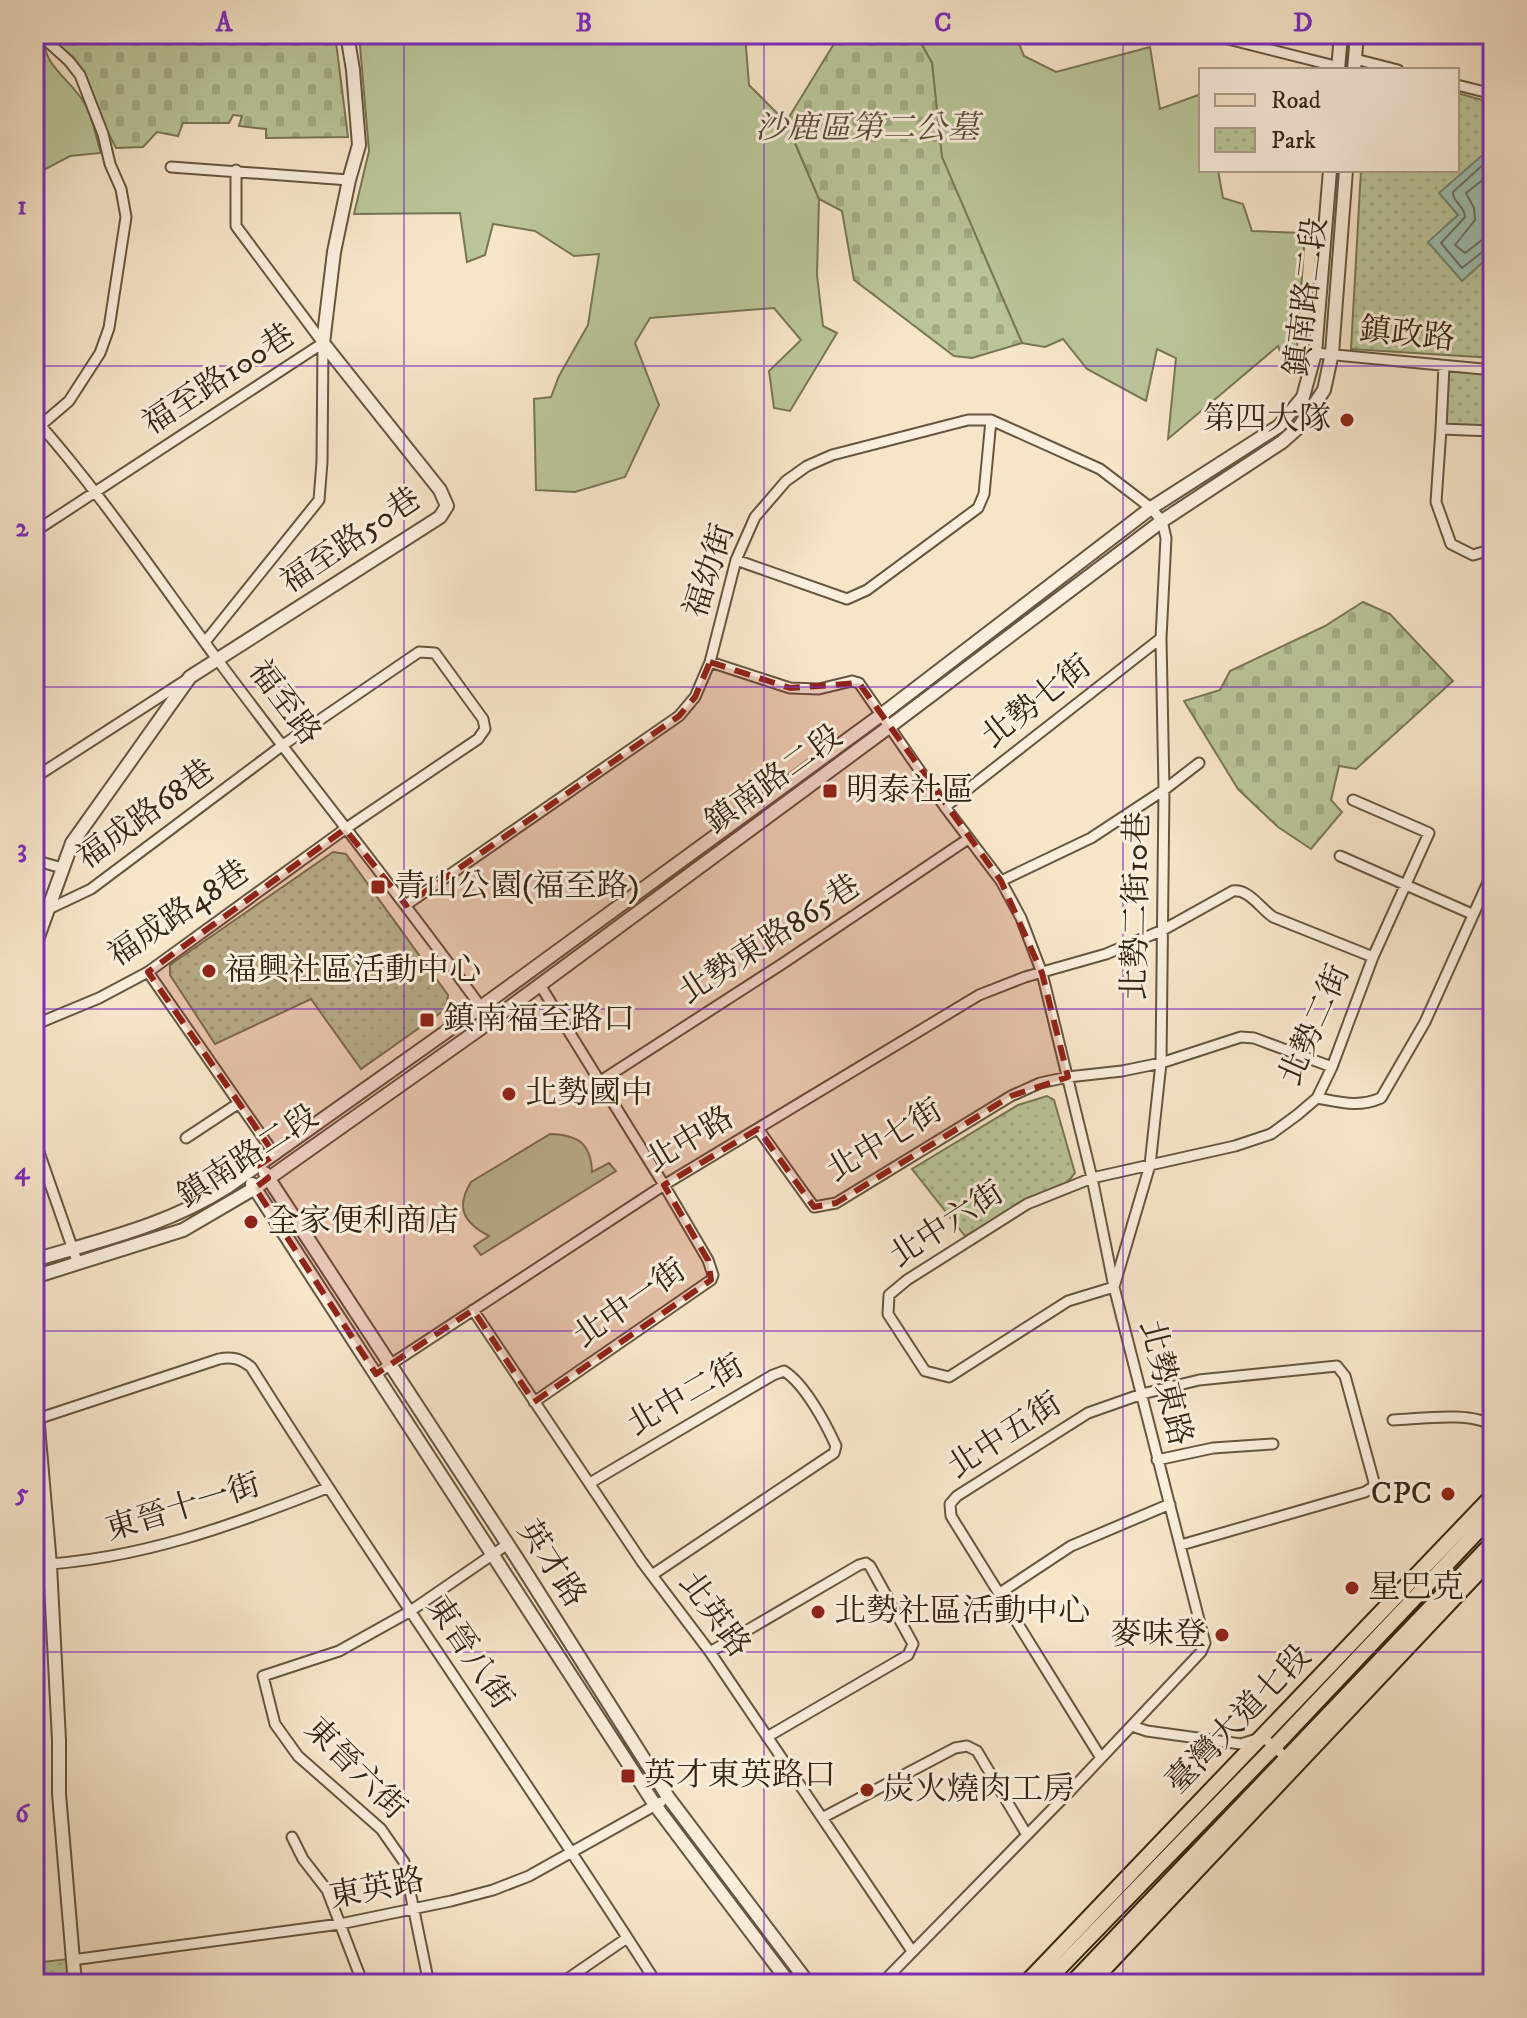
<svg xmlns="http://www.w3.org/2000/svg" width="1527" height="2018" font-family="'IM FELL DW Pica','Noto Serif TC',serif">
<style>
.grass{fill:#bac599;stroke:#787655;stroke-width:2}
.cemetery{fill:url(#cemetery-stones);stroke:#787655;stroke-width:2}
.park{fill:url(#park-dots);stroke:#787655;stroke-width:2}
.water{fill:#9ebfb1;stroke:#748271;stroke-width:2}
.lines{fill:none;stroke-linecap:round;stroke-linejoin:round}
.shore{stroke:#6a7261;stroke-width:2}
.minor-casing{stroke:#66563f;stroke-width:13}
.tertiary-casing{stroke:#66563f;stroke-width:16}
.primary-casing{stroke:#352611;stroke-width:18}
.minor{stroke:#faeedd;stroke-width:9}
.tertiary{stroke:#faeedd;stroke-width:12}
.primary{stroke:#f7e5ca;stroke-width:14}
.marked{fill:#8f2418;fill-opacity:0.2;stroke:#8f2418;stroke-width:6;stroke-dasharray:16 10;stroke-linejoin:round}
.grid{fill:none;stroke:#7b2cbf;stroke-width:2;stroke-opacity:0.55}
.poi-dot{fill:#8f2418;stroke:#faeedd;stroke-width:3}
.labels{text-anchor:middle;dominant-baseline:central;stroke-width:6;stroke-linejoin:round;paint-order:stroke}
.park-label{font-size:32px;font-style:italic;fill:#564e33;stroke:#faeedd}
.street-label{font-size:32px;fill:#352611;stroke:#faeedd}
.poi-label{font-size:32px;fill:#352611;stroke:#faeedd;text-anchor:start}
.neatline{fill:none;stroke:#7b2cbf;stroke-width:3}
.grid-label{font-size:26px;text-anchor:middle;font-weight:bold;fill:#7b2cbf}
</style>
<defs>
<pattern id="cemetery-stones" width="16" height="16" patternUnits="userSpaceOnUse" patternTransform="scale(2)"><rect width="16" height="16" fill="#bac599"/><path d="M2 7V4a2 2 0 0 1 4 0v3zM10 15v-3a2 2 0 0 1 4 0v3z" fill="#a0a983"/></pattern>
<pattern id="park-dots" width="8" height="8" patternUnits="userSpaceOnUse" patternTransform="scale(2)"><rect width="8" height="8" fill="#bac599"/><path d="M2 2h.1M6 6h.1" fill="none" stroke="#a0a983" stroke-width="1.8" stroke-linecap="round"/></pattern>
</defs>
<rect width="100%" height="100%" fill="#f7e5ca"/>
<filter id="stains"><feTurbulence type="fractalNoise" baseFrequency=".0025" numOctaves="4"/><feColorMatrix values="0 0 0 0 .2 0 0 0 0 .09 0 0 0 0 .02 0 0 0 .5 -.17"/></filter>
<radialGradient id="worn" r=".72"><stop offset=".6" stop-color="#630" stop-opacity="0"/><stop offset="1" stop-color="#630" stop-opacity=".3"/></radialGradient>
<path class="grass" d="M34,34H44C41,66 71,79 85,104C93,118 96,138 101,153L70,156L34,175Z
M359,34H745L749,85L786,122L819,199L817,275L823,326L837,333L790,411L774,408L769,371L801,340L774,308L650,318L635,343L659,405L625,477L575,492L536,490L534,399L551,397L559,376L588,325L599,254L574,256L535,231L493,224L485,255L467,262L460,213L354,214L369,151Z
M916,34H1015L1024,56L1056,72L1150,47L1160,109L1201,94V170H1218L1223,198L1243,204L1252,231L1305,233L1296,362L1288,371L1278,346L1168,439L1176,358L1157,349L1146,401L1087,369L1063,339L1045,347L1022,343L941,157L932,63Z
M550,1134C578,1135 591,1143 592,1172L609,1163L616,1171L481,1255L474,1246L489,1236C464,1223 455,1208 471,1182Z"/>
<path class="cemetery" d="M46,34H335L348,137L266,138V129L239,126L242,116L233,115L229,123H183L178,136L157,132L143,147L116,148L84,86L49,44Z
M840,34H916L932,63L942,157L1022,343L972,358L954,356L854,280L842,211L819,199L786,122Z
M1363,602L1390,614L1453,681L1356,769L1339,766L1331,800L1342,812L1311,849L1278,827L1238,789L1184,701L1220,690L1230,671L1325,626Z"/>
<path class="park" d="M1457,93L1493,103V358L1351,349L1361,170H1457Z
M1447,370L1493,373V428L1446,426Z
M333,852L346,854L448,995L446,1009L361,1069L311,999L215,1044L170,975V965Z
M1047,1096L1054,1100L1075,1173L1066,1184L1026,1201L965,1236L912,1169L1018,1105Z
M68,1959L71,1984H34V1963Z"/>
<path class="water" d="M1487,151L1493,157V253L1462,281L1428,242L1458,215L1439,193Z"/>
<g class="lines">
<path class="shore" d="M1493,161L1486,162L1453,192C1452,202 1465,206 1465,217L1441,243L1462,268L1486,249L1493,248
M1493,172L1466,193L1474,208L1475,220L1455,245L1465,253L1482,240L1493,238"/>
<defs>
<path id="minor" d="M1208,34L1339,67
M1355,59L1398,70
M1457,85L1493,94
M171,167L349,180
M236,170V226L323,343
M1315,353L1493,370
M34,418C101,493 157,578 217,659C307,781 403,898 491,1021
M41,425L69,401L100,353L109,328L126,217L121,189L110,164L103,134L80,75L69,61L49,43L43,34
M1441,429L1444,366
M1493,431L1441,429L1436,502L1451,544L1473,555L1493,549
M34,532L323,343
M736,560L847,599L867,590L978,508L984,494L991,420
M205,642L319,500L322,462L323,343
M710,662L790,688L819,689L852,681L859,683L945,807L1001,881L1021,918L1042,973L1092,1178L1114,1287L1205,1643L1201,1652L1071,1790L881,1984
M34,778L186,680
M945,807L1161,638
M1340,856L1472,914
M34,860L62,868
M1001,881L1091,838L1164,790L1199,763
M406,905L679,716L695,697L710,662L736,560L755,517L786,481L807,466L832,455L968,420H991L1100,469L1151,508L1162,521L1166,538L1161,638L1164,790L1161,1063L1150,1165L1114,1287L1068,1301L949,1377L925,1371L888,1314L889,1295L907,1280L1027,1204L1092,1178L1235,1146L1271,1134L1297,1115L1317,1098L1332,1067L1373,957L1429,833L1353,800
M34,916L91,889L283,745L419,652L435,653L483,719L485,729L478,739L345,829L148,972L99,998L34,1025
M148,972L275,1155
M599,1082L782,964L968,839
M1317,1098C1340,1102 1358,1108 1381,1098L1425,1022L1493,871
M758,1129L814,1207L836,1203L1011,1096L1040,1083L1068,1077L1122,1071L1161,1063L1241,1037L1254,1038L1332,1067
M34,1138L78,1264
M186,1138L239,1103
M473,1310L642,1562L710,1652L912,1951
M376,1374L664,1185L979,995L1025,977L1106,954L1163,930L1233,891C1249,889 1260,908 1273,917L1373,957
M534,1402L711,1280L713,1275L708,1260L664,1185L540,985
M34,1420L219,1359C232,1356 241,1359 251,1367C382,1576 525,1776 657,1984
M1393,1420C1420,1419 1471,1411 1493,1426
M1157,1460L1213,1448L1273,1444
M590,1483L773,1375L784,1371C805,1384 826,1424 836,1446L834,1453L652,1575
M34,1565C138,1560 231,1526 327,1488
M1000,1593L1071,1546L1170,1504
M710,1652L859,1565L866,1563L870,1566L913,1644L908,1655L767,1737
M1132,1726L1147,1731L1241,1744L1263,1737L1290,1761
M1101,1758L951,1516L950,1504L957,1496L1088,1413L1142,1394L1199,1380L1337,1366L1345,1376L1374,1482L1373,1487L1365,1492L1181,1545
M822,1818L955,1748L967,1746L977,1751L1027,1835
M292,1837L303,1859L327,1890L363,1984
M72,1960L340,1924L451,1901L493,1890L529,1876L661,1802
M429,1984L404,1862L381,1829L298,1756L275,1724L263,1676L339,1651L409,1612L508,1544
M560,1984L627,1938"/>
<path id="tertiary" d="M1338,70L1341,34
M1354,70L1357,34
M34,948L72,843L190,677L440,517L447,506L440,490L323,343L334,252L349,180L359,145L353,70L347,34
M265,1173L516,1557L668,1797L809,1984
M252,1184L655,1805L790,1984
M34,1260C101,1240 168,1225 227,1187L481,1007L881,715L1151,508L1279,426L1303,397L1315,353L1330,170
M34,1277L183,1230L255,1188L491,1021L889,727L1162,521L1282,442L1299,427L1324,390L1332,353L1346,170
M34,1380L50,1565L59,1740V1794L75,1984"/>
<path id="primary" d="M1025,1984L1493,1495
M1044,1984L1274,1747L1493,1515
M1071,1984L1493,1542
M1090,1984L1493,1557"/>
</defs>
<use href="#minor" class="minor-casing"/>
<use href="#tertiary" class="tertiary-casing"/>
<use href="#primary" class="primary-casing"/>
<use href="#minor" class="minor"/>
<use href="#tertiary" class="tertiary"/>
<use href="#primary" class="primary"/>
</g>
<path class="marked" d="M710,662L790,688L859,683L1001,881L1042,973L1068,1077L1011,1096L836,1203L814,1207L758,1129L664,1185L708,1260L711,1280L534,1402L473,1310L376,1374L255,1188L268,1178L259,1165L275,1155L148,972L345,829L406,905L679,716L695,697Z"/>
<path class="grid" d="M404,34V1984M764,34V1984M1123,34V1984M34,366H1493M34,687H1493M34,1009H1493M34,1331H1493M34,1652H1493"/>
<g class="poi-dot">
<circle cx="1347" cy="420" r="8"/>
<rect x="822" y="783" width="16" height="16" rx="4"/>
<rect x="370" y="879" width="16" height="16" rx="4"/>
<circle cx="209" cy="971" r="8"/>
<rect x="419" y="1012" width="16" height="16" rx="4"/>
<circle cx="509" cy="1094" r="8"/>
<circle cx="251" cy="1222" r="8"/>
<circle cx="1448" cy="1494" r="8"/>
<circle cx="1352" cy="1588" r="8"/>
<circle cx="818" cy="1612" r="8"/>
<circle cx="1222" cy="1635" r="8"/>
<rect x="620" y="1768" width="16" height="16" rx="4"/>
<circle cx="867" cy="1790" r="8"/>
</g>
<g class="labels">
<g class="park-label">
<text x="867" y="129">沙鹿區第二公墓</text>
</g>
<g class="street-label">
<text transform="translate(1307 297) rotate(-83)">鎮南路二段</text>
<text transform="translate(1407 335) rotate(6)">鎮政路</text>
<text transform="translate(219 380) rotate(-33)">福至路100巷</text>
<text transform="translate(351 541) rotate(-34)">福至路50巷</text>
<text transform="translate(710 571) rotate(-72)">福幼街</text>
<text transform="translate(1037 702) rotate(-38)">北勢七街</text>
<text transform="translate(284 703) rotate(53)">福至路</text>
<text transform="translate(774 780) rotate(-36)">鎮南路二段</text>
<text transform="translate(146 815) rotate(-36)">福成路68巷</text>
<text transform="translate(1137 906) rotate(-89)">北勢二街10巷</text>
<text transform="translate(179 914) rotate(-34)">福成路48巷</text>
<text transform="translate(770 940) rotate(-33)">北勢東路865巷</text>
<text transform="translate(1315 1025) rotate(-66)">北勢二街</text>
<text transform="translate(690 1140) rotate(-31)">北中路</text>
<text transform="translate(885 1141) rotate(-31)">北中七街</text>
<text transform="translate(248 1157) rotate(-33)">鎮南路二段</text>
<text transform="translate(947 1225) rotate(-33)">北中六街</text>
<text transform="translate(630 1304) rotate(-35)">北中一街</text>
<text transform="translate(1165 1383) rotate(76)">北勢東路</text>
<text transform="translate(686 1396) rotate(-30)">北中二街</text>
<text transform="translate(1005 1436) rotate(-33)">北中五街</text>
<text transform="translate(183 1508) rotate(-17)">東晉十一街</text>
<text transform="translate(551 1564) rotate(57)">英才路</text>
<text transform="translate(714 1615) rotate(54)">北英路</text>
<text transform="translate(469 1653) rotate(56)">東晉八街</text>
<text transform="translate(1239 1720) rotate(-46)">臺灣大道七段</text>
<text transform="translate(355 1769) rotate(45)">東晉六街</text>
<text transform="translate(377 1889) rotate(-11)">東英路</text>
</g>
<g class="poi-label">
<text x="1331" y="420" text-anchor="end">第四大隊</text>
<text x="846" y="791">明泰社區</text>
<text x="394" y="887">青山公園(福至路)</text>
<text x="225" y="971">福興社區活動中心</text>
<text x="443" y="1020">鎮南福至路口</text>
<text x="525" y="1094">北勢國中</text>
<text x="267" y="1222">全家便利商店</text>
<text x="1432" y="1494" text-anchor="end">CPC</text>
<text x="1368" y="1588">星巴克</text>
<text x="834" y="1612">北勢社區活動中心</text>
<text x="1206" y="1635" text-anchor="end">麥味登</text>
<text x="644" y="1776">英才東英路口</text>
<text x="883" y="1790">炭火燒肉工房</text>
</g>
</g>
<rect width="1527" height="2018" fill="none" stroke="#f7e5ca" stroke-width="88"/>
<rect x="1199" y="68" width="260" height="104" fill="#faeedd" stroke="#ab9e8b" stroke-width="2"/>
<rect x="1215" y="94" width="40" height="12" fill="#f7e5ca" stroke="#ab9e8b" stroke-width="2"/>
<text x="1271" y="108" font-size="24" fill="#352611">Road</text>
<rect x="1215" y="128" width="40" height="24" fill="url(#park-dots)" stroke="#ab9e8b" stroke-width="2"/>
<text x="1271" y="148" font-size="24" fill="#352611">Park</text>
<rect x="44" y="44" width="1439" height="1930" class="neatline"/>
<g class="grid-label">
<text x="224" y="31">A</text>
<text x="584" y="31">B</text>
<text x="943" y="31">C</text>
<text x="1303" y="31">D</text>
<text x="22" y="214">1</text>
<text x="22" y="536">2</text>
<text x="22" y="857">3</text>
<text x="22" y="1179">4</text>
<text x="22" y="1501">5</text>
<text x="22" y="1822">6</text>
</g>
<rect width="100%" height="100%" filter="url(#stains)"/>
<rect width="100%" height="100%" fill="url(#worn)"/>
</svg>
